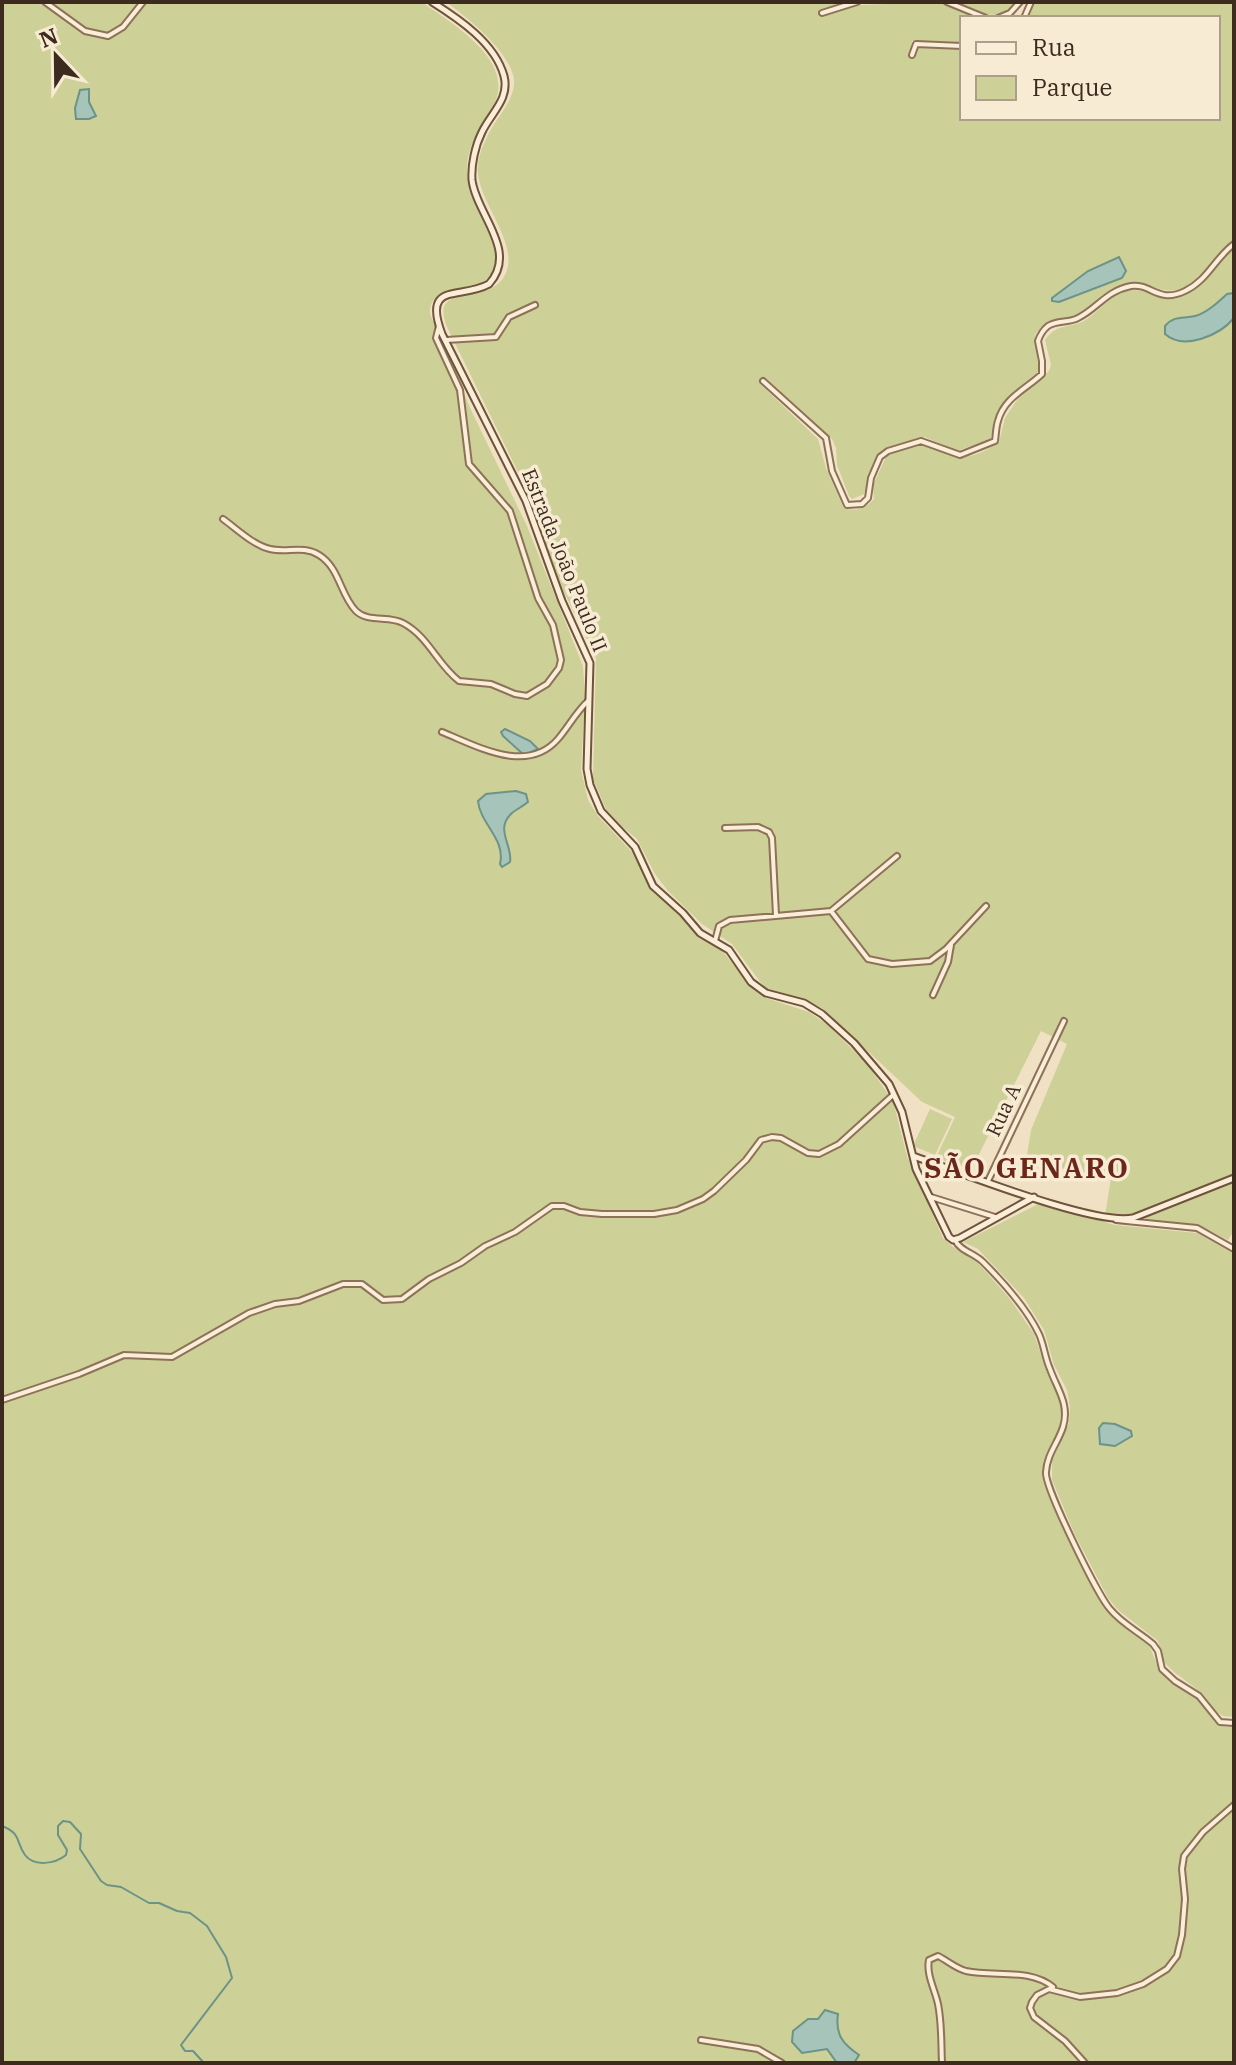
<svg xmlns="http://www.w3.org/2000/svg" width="1236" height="2065" font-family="'IBM Plex Serif',serif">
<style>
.green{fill:#cdd097}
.water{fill:#a6c4b9;stroke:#6c9387;stroke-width:2}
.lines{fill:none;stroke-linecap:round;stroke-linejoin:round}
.stream{stroke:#6c9387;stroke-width:2}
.street-casing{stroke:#8d7259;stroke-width:8}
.secondary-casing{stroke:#6f533c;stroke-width:9}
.street{stroke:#fbeed8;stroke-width:4}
.secondary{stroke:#fbeed8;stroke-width:5}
.labels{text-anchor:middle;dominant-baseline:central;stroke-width:7;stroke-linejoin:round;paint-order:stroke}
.street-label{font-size:20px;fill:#3c2b1e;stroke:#f8ebd4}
.district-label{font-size:28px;font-weight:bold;letter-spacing:2px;fill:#6b271a;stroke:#f8ebd4}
</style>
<rect width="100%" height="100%" fill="#f1e1c4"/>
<path class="green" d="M2,2H422C451,23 516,60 494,104C479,132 463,148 468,183C472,211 506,239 495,269C484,297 429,278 430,314L471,410L527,526L583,666L585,697L581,770L588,800L598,816L632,852L654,893L677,912L698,938L720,948L754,990L766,998L809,1012L828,1025L867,1064L893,1101L907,1156L943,1238L953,1247L974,1259L988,1274L1010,1299L1034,1334L1046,1369L1058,1390L1062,1405L1059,1429L1046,1454L1043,1479L1068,1538L1104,1605L1111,1616L1149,1645L1159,1669L1175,1684L1194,1695L1216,1723L1226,1727L1234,1726V2063H2Z
M446,2H848L820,11L822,16L860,5L943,2L979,18H962V44L912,41L911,55L914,46L962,49V118H1218V18H1027L1034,2H1234V240C1216,254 1206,277 1185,287C1161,298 1151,280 1131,283C1108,287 1097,304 1078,314C1062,323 1047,317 1035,335L1039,371L1014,392L1000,410L990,440L956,451L925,437L893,446L878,457L864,494L852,499L849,496L837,465L836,448L832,439L767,379L760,384L818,439L826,468L843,507C854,513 866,508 874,499L873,485L887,455L921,443C954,455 965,466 999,442L1005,418L1017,400L1049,371L1051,365L1045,340C1056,324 1067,328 1082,322C1100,313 1111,291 1134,290C1151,290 1163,304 1181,297C1206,287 1215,262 1234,246V1175L1134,1215L1105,1216L1111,1178L1026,1161L1031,1130L1067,1044L1041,1031L971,1170L936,1158L955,1117L922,1102L822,1008L806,1000L778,993L764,987L732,944L702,924L668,891L655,874L637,839L609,816L593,779L596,658L563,590L523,482L447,327C427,276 498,313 508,266C513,238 481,203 478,174C476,160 483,145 489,133C497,117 512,103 514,85C517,57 467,17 446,2Z
M955,2H1017C998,25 978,12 955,2Z
M930,1109L952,1119L935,1155L913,1146Z
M1234,1181V1231L1228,1240L1201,1226L1148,1222L1145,1216Z
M1040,1203L1115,1225L1197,1233L1234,1254V1717L1223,1716L1217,1712L1203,1694L1174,1672L1164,1662L1158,1641L1118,1610L1108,1598L1075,1535L1052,1480V1460L1069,1423L1070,1407L1067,1390L1054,1365L1044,1330L1024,1298L978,1249L963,1242Z"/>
<path class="water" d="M89,89V102L96,116L89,119H76L75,108L80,90Z
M1119,257L1126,271L1122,278L1059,302L1052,301V298L1088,271Z
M1234,293V318C1220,335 1184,351 1165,334V326C1174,315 1183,319 1195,316C1207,313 1218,302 1227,294Z
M505,729L530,741L538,749L524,755L503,736L501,732Z
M516,791L526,794L528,802C523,806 517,809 512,813C494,829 513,845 510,862L502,867L500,864C506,839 480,824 478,801L486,794Z
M1103,1423L1115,1424L1131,1431L1132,1436L1115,1446L1100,1444L1099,1428Z
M825,2010L838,2014C835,2035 843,2044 859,2055L854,2063H837L827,2049L802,2053L792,2042L793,2031L808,2019H818Z"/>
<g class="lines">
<path class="stream" d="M2,1826C22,1834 15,1841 25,1855C34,1867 55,1864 66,1855L67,1850L58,1835V1826L63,1821L70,1822L81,1834L80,1849L101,1881L107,1885L121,1887L149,1903H159L177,1911L190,1913L207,1926L226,1957L232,1978L181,2045L185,2051H193L204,2063"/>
<defs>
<path id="street" d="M45,2L85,31L108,36L123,27L143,2
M947,2L986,18
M822,13L857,2
M998,18L1010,13L1020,2
M1024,18L1031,2
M912,55L916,44L962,46
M446,340L496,337L509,317L535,305
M763,381L826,438L832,471L847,505L862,504L868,498L871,478L880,457L888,451L921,441L960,455L995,441C996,434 996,427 998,421C1004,398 1026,389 1042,374V361L1038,341C1040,335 1043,330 1048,326C1057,320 1069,323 1078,318C1098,308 1106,291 1131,286C1151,283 1158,304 1185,291C1208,280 1215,258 1234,244
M223,519C237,529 253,545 270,549C287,553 303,545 319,555C340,568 340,595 356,611C368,623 389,615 403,623C429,637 437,664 459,681L491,684L515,694L527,696L547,684L559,668L561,660L553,625L538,598L510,511L469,464L460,390L436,338L439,326
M442,732C477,746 527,775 558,739C569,726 576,712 589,700
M725,828L758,827L769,832L772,838L776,915
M831,911L868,959L892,964L930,961L946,949L986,906
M715,941L719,926L730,920L831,911L897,856
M933,995L948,962L951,945
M988,1181L1064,1021
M931,1197L995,1217
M1116,1220L1197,1228L1234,1249
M955,1240C960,1251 974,1253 983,1262C1004,1283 1026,1307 1039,1334C1044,1345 1045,1358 1050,1369C1057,1389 1070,1404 1063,1427C1058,1443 1047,1454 1046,1472C1044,1486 1098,1596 1110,1609C1121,1623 1139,1632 1153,1644L1158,1651L1162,1669L1175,1681L1199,1696L1220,1722L1234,1723
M2,1400L79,1374L124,1355L172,1357L249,1313L275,1304L299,1301L343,1284H362L383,1300L402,1299L429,1279L461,1263L485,1246L515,1232L552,1206H564L580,1212L602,1214H654L677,1210L703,1199L714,1191L746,1160L761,1140L772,1137L781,1138L808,1153L819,1154L839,1144L893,1095
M701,2040L758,2049L782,2063
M942,2063C941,2043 942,2024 938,2004C935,1990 926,1974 929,1960L938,1956C948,1961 955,1968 966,1971C995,1977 1030,1968 1053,1987
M1085,2063L1065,2041L1034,2017L1030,2008L1032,2002L1037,1995L1049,1989L1080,1997L1117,1993L1143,1984L1167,1969L1177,1956L1182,1935L1185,1899L1182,1869L1184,1856L1203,1832L1234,1805"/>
<path id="secondary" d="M432,2C459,19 495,43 504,76C510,99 491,113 482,132C475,146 471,165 472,180C476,214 519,251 489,284C460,300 422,281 442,334L526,501L562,601L590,663L587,769L590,785L601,811L635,847L653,886L683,913L700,933L729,950L751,982L766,993L804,1003L822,1014L854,1043L889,1084L902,1112L916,1169L949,1237L953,1240L960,1238L1034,1197
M913,1156C958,1171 1094,1226 1133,1218L1234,1178"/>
</defs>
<use href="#street" class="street-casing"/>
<use href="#secondary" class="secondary-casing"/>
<use href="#street" class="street"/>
<use href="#secondary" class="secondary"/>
</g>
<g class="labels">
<g class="street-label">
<text transform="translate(565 560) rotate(68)">Estrada João Paulo II</text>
<text transform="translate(1003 1110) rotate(-65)">Rua A</text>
</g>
<g class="district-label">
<text x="1027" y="1167">SÃO GENARO</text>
</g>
</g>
<rect width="1236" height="2065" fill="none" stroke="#3c2b1e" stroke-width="8"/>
<rect x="960" y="16" width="260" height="104" fill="#f8ebd4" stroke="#ad9e8b" stroke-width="2"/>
<rect x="976" y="42" width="40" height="12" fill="#fbeed8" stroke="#ad9e8b" stroke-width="2"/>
<text x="1032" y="56" font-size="24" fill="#3c2b1e">Rua</text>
<rect x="976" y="76" width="40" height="24" fill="#cdd097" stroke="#ad9e8b" stroke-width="2"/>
<text x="1032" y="96" font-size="24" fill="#3c2b1e">Parque</text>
<g transform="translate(56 56) rotate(338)" stroke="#f8ebd4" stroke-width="6" paint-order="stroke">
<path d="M0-6L14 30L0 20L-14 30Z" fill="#3c2b1e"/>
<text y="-12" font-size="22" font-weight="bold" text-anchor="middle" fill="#3c2b1e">N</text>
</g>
</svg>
